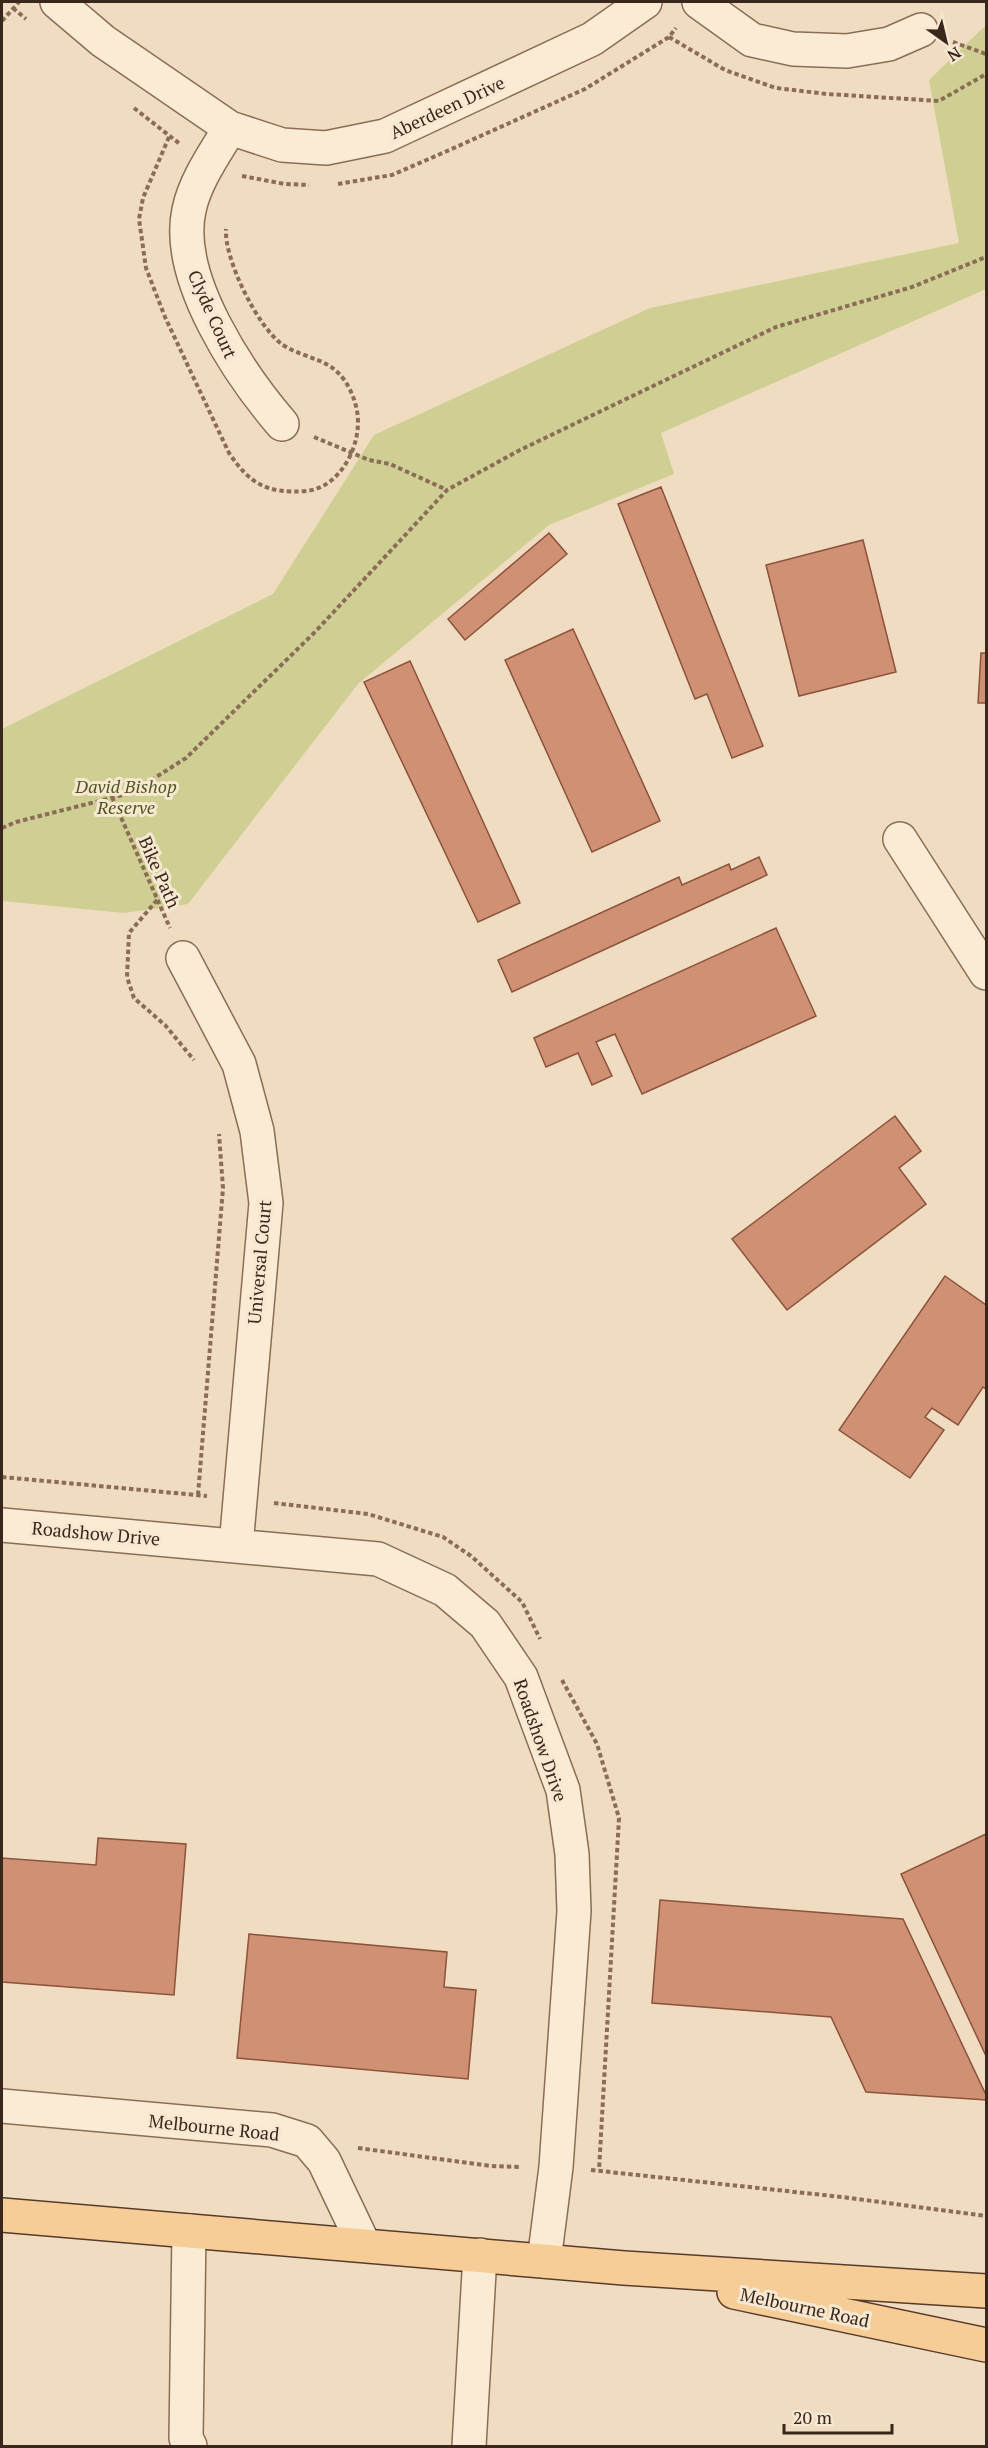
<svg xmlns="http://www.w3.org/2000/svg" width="988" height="2448" font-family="'PT Serif',serif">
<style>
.green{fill:#cfcf94}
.building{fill:#d09074;stroke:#8b523c;stroke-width:1.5}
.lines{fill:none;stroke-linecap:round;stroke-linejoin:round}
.minor-casing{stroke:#8b6d57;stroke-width:36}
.major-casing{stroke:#583b2c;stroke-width:36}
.path{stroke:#8b6d57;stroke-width:4;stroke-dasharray:4.5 3;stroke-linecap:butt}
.minor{stroke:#faebd4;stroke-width:33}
.major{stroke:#f6cd96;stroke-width:33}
.labels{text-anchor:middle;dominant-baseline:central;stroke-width:6;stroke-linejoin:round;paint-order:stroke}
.street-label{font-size:18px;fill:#39271c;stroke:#f7e8d1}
.park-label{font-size:18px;font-style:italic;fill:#4f5722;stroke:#f7e8d1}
</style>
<rect width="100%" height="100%" fill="#f0ddc1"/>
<path class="green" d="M984,27H986V289L661,433L674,474L549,525L358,684L188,904L124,913L2,901V729L273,594L374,435L650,308L959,243L929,80Z"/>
<path class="building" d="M661,487L763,746L732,758L707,694L695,699L618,504Z
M549,533L567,554L465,640L448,619Z
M863,540L896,672L799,696L766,565Z
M573,629L660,821L592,852L505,660Z
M981,653H986V703H978Z
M410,661L520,903L478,922L364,682Z
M759,857L767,875L512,992L498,960L679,877L682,885L729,864L731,870Z
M776,928L816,1016L642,1094L615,1034L596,1042L612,1076L592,1085L578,1053L546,1067L534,1038Z
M895,1116L921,1151L899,1168L926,1204L787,1310L732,1239Z
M945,1276L986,1305V1389L983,1387L958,1425L932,1408L925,1417L944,1430L910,1478L839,1430Z
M986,1834V2056L901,1874Z
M98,1838L186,1844L174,1995L2,1982V1858L96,1865Z
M660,1900L903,1919L986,2095V2100L866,2092L831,2017L652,2003Z
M249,1934L447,1952L444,1987L476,1990L468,2079L237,2058Z"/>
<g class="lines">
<defs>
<path id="minor" d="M57,2L103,41L230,128L282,145L326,148L385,136L592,39L645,2
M699,2L752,40L793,49L847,51L889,44L921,30
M230,128C215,153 195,181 189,210C174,278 240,375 282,424
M900,839L986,973
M183,958L239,1064L257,1131L266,1203L236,1546
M2,1525L378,1559L445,1590L485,1624L521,1677L563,1790L572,1854L574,1911L556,2167L544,2261
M2,2106L272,2130L307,2141L324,2161L364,2245
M189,2231L186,2438L190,2446
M469,2446L480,2255"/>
<path id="major" d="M2,2215L624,2268L986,2291
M734,2292L986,2345"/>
</defs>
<use href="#minor" class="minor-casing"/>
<use href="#major" class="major-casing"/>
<path class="path" d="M13,8L26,19
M2,21L19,2
M669,37L725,70L776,88L827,94L939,101L986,74
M953,42L986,54
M134,108L180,144
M169,137L143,198L139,219L146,268L165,317L229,453C250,484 267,494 306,491C341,488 363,443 357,411C355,400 351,390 345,381C328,357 307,360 283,345C258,328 224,259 226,229
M242,176L285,184L309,185
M338,184L392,175L445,152L585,89L669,37L676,28
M314,437L369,460L390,464L447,490
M112,797L170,928
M2,828L16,822L131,793L186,758L316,631L447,490L520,450L776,327L912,287L986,257
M157,900L129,933L127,977L134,998L165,1025L194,1060
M2,1477L207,1496
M198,1495L223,1188L219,1134
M274,1503L368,1514L443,1537L471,1556L522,1602L540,1639
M562,1680L597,1744L619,1818L599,2170
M358,2148L491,2166L520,2167
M591,2170L842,2197L986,2216"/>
<use href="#minor" class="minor"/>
<use href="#major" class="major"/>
</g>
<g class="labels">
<g class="street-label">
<text transform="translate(447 107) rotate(-25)">Aberdeen Drive</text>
<text transform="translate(213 314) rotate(66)">Clyde Court</text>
<text transform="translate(160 872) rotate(66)">Bike Path</text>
<text transform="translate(259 1262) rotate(-85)">Universal Court</text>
<text transform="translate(96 1533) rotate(5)">Roadshow Drive</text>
<text transform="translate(541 1740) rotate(71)">Roadshow Drive</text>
<text transform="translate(214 2127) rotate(6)">Melbourne Road</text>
<text transform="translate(805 2307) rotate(12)">Melbourne Road</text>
</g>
<g class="park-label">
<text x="126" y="786">David Bishop<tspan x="126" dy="21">Reserve</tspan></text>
</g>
</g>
<rect width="988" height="2448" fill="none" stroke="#39271c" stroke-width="6"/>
<g transform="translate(946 42) rotate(146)" stroke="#f7e8d1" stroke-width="4.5" paint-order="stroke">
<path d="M0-4.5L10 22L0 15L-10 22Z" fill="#39271c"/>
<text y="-9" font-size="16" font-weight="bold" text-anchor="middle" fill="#39271c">N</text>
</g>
<path d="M784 2424v9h108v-9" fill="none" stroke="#39271c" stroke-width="3"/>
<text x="793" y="2424" font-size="18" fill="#39271c" stroke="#f7e8d1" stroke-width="4.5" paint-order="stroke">20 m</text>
</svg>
